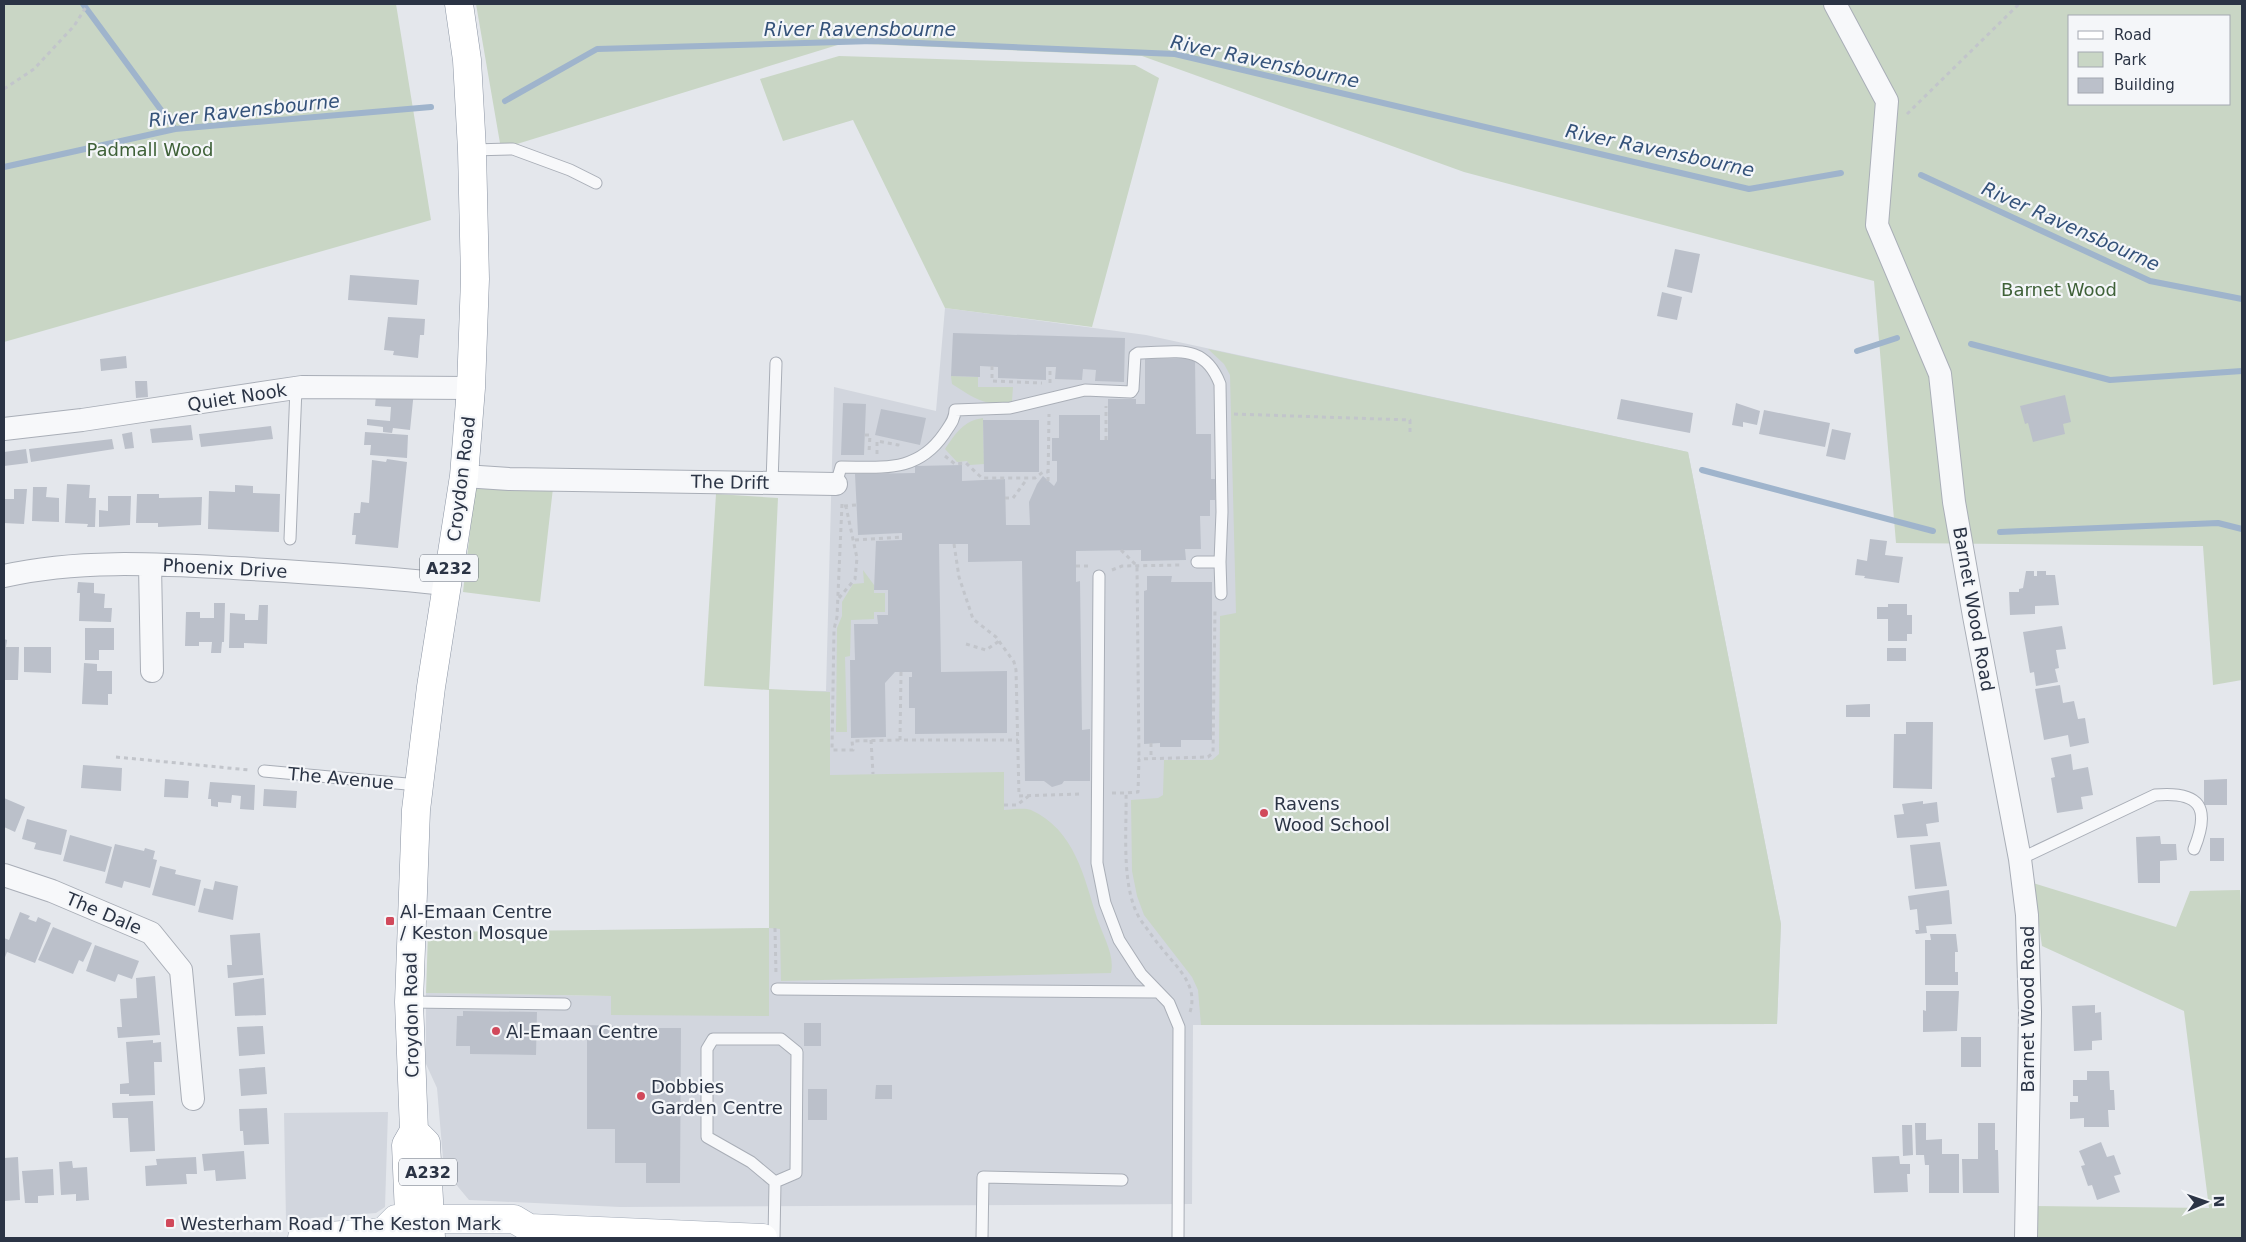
<svg xmlns="http://www.w3.org/2000/svg" width="2246" height="1242" font-family="'DejaVu Sans',sans-serif">
<style>
.built{fill:#d2d6de}
.green{fill:#c9d6c5;fill-rule:evenodd}
.lines{fill:none;stroke-linecap:round;stroke-linejoin:round}
.stream{stroke:#9fb4cc;stroke-width:6}
.building{fill:#bbc0ca}
.lane-casing{stroke:#a9aeb7;stroke-width:13}
.street-casing{stroke:#a9aeb7;stroke-width:24}
.primary-casing{stroke:#a3abb8;stroke-width:29}
.highway-casing{stroke:#8b94a3;stroke-width:29}
.path{stroke:#c2c5cb;stroke-width:3;stroke-dasharray:4 4;stroke-linecap:butt}
.lane{stroke:#f7f8fa;stroke-width:11}
.street{stroke:#f7f8fa;stroke-width:22}
.primary{stroke:#fff;stroke-width:28}
.highway{stroke:#fff;stroke-width:28}
.poi-dot{fill:#d1495b;stroke:#f4f6f9;stroke-width:2}
.labels{text-anchor:middle;dominant-baseline:central;stroke-width:4.5;stroke-linejoin:round;paint-order:stroke}
.shield{fill:#f4f6f9;stroke:#676e7b;stroke-width:1}
.shield-label{font-size:16px;font-weight:bold;fill:#2b3445}
.park-label{font-size:18px;fill:#3f6138;stroke:#f4f6f9}
.street-label{font-size:18px;fill:#2b3445;stroke:#f4f6f9}
.poi-label{font-size:18px;fill:#2b3445;stroke:#f4f6f9;text-anchor:start}
.water-label{font-size:19px;font-style:italic;fill:#34527a;stroke:#f4f6f9}
</style>
<rect width="100%" height="100%" fill="#e4e7ec"/>
<path class="built" d="M945,308L1146,335L1688,452L1781,924L1777,1024L1193,1025L1192,1204L620,1207L469,1200L444,1170L437,1088L426,1064V993L611,996V1015H769V690L826,691L834,387L936,411Z
M388,1112L385,1207L376,1213L286,1220L284,1113Z"/>
<path class="green" d="M4,4H396L431,220L4,342Z
M476,4H2242V680L2213,685L2203,546L1896,543L1874,281L1464,172L1142,56L844,43L501,149ZM2070,16H2230V104H2070Z
M839,56L1135,65L1159,78L1092,327L945,308L853,120L783,141L760,79Z
M1208,349L1688,452L1781,924L1777,1024L1201,1025L1198,990L1192,977L1144,915L1137,896L1132,871L1131,800L1158,798L1163,795L1164,760H1212L1219,754L1220,616L1236,613L1230,375L1224,364Z
M951,376L978,377V387H1013L1012,401C989,410 971,396 952,384Z
M983,418L984,464L970,465L967,461L957,462L945,449C956,433 963,421 983,418Z
M475,488H553L540,602L463,592Z
M716,494L778,498L769,689L830,692V775L1004,772V810C1011,810 1024,807 1031,810C1075,830 1084,877 1097,918C1103,936 1115,955 1111,973L781,981L780,929L769,928V1016L611,1015V996L426,993L428,932L769,928V690L704,686Z
M863,570L874,585V593H885V612H874V619L851,620L850,656L845,657L847,732H836L837,628L842,616V602L853,584L864,583Z
M2033,883L2176,927L2190,891L2240,890L2242,923V1238H2038L2035,1206L2209,1208L2184,1011L2042,946Z"/>
<g class="lines">
<path class="stream" d="M83,4L175,129
M505,101L597,49L873,41L1175,54L1749,189L1841,173
M4,167L175,129L431,107
M1921,175L2150,281L2242,299
M1971,344L2110,380L2242,371
M1857,351L1897,338
M1702,470L1933,531
M2000,532L2218,523L2242,529"/>
</g>
<path class="building" d="M1675,249L1700,254L1692,293L1667,287Z
M350,275L419,280L417,305L348,300Z
M1662,292L1682,297L1677,320L1657,316Z
M388,317L425,319L424,335H420L418,358L393,355L394,351L384,350Z
M953,333L1125,338L1124,382L1095,381L1096,370L1083,369L1082,380L1055,379L1056,367H1046V380L998,378V367L980,366V377L951,376Z
M126,356L127,368L101,371L100,359Z
M1195,358L1196,434H1211V479H1215V500H1210V516H1200L1201,549H1185L1186,560L1141,561V550L1076,551V582L1080,581L1082,730L1090,729V781H1064L1062,784L1052,787L1044,781H1025L1022,561L968,562V544H939L941,672L1007,671V733L915,734V708H909V677H912V672H895L885,683L886,737L851,738L850,660H855L854,624H878L877,615H888V590H874L876,541L902,540V533L858,535L855,474L915,473V466L962,465V481L1005,479L1006,525H1030L1029,502L1037,484L1043,476L1054,486L1057,481V461H1052V438H1059V415H1100V440H1108V399H1136V404H1145V359Z
M135,381H147L148,397L136,398Z
M414,391L410,430L393,428L392,433L383,432V427L367,425V419L390,421L391,407L375,406L376,396Z
M2065,395L2071,422L2063,424L2065,434L2033,442L2028,423L2025,424L2020,406Z
M1621,399L1693,413L1690,433L1617,419Z
M843,403L866,404L864,455H841Z
M1736,403L1760,411L1757,425L1743,422V427L1732,425Z
M881,409L926,418L920,445L875,435Z
M1764,410L1830,423L1825,447L1759,434Z
M983,420H1039V472H984Z
M191,425L193,440L152,443L150,429Z
M271,426L273,439L201,447L199,434Z
M1832,429L1851,433L1845,460L1826,456Z
M132,432L134,448L125,449L122,434Z
M365,432L408,435L407,458L370,455L371,445H364Z
M112,439L114,449L31,462L29,449Z
M26,449L28,463L4,466V452Z
M387,459L407,462L398,548L355,544L356,535H352L354,513H360L361,502L369,503L372,460L386,462Z
M67,484L90,485L89,498H96L95,527H87L88,524L65,523Z
M235,485L253,486V493L280,494L279,532L208,529L209,491L235,492Z
M33,487H47L46,497L59,498V522L32,521Z
M14,489H27L24,524L4,523V499H14Z
M137,494H159V498L202,497L201,525L158,527V523H136Z
M108,496H131L130,525L99,527V510L108,511Z
M1870,539L1887,541L1885,555L1903,557L1899,583L1864,578L1865,576L1855,575L1857,559L1867,561Z
M2026,571H2034V576H2037V571H2046V575H2055L2059,605L2035,606V614L2010,615L2009,592H2019V589L2023,588Z
M1147,576H1172L1171,582H1212V740H1181V747H1160V743L1144,744V591L1147,590Z
M78,582L94,583V593L105,594L104,608H112L111,622L79,621L80,593H77Z
M214,603H225L224,642H222L221,653H211L212,642H199V646H185L186,612H200V618H214Z
M1888,604H1907V615H1912V634H1907V641H1888V619H1877V607H1888Z
M259,605H268L267,644L244,643V648H229L230,613L245,614V620H258Z
M2062,626L2066,649L2056,650L2059,668L2055,669L2058,682L2036,686L2034,672L2030,673L2023,632Z
M85,628H114V650H99V660H85Z
M4,639L7,640L6,647H19L18,680H4Z
M24,647H51V673L24,672Z
M1887,648H1906V661H1887Z
M84,663L97,664V671H112V694H108V705L82,704Z
M2060,685L2063,703L2074,701L2078,719L2085,718L2089,743L2070,747L2068,735L2044,740L2035,689Z
M1870,704V717H1846V705Z
M1906,722H1933L1932,789L1893,788L1894,734H1906Z
M2071,754L2073,770L2088,767L2093,795L2081,797L2083,809L2057,813L2051,778L2055,777L2051,758Z
M83,765L122,768L121,791L81,788Z
M165,779L189,781L188,798L164,797Z
M2227,779V805H2204V780Z
M210,782L255,785L254,810L240,809L241,796L232,795L231,803L218,802V807L211,806V799H208Z
M264,789L297,791L296,808L263,806Z
M4,798L25,807L15,832L4,827Z
M1923,801V804L1937,802L1939,822L1926,824L1928,836L1897,838L1894,815L1904,814L1902,804Z
M27,819L67,830L61,855L34,849L36,843L22,839Z
M70,835L112,847L105,872L63,861Z
M2160,836L2161,844H2176L2177,860L2160,861V883H2138L2136,837Z
M2210,838H2224V861H2210Z
M1940,842L1947,886L1915,889L1910,845Z
M115,844L144,851L145,848L155,851L153,859L157,860L150,888L124,881L122,888L105,883Z
M160,866L176,870L175,874L201,880L195,906L152,895Z
M215,881L238,886L233,920L198,912L204,888L213,890Z
M1949,890L1952,924L1926,926L1927,933L1916,934L1915,930H1919L1917,909L1910,910L1908,896Z
M20,912L30,916L28,919L36,922L38,917L51,923L35,963L7,952L4,960V938L9,940Z
M53,927L92,943L83,962L79,960L73,974L38,960Z
M260,933L263,975L228,978L227,965H232L230,935Z
M1930,934H1956L1958,952H1955V972H1958V985H1925V940H1931Z
M95,945L139,961L132,979L118,974L115,982L86,971Z
M155,976L160,1035L118,1038L117,1027H122L120,999L137,998L136,978Z
M264,978L266,1015L235,1016L233,983Z
M1926,991H1959L1957,1031L1923,1032V1010L1926,1011Z
M2095,1005V1013L2101,1012L2102,1040L2092,1041V1050L2074,1051L2072,1006Z
M463,1011L537,1012L536,1055L470,1054V1046H456L457,1016H463Z
M804,1023H821V1046H804Z
M587,1025L615,1026V1028H681L680,1183H646V1163H615V1129H587Z
M263,1026L265,1054L239,1056L237,1027Z
M1961,1037H1981V1067H1961Z
M153,1040V1043L161,1042L162,1062H154L155,1095L129,1096V1094H120V1084L129,1083L126,1042Z
M265,1067L267,1094L241,1096L239,1069Z
M2087,1071H2109L2110,1090H2114L2115,1110H2108L2109,1127H2084V1118L2070,1119V1102H2078V1096H2073V1080H2087Z
M876,1085H892V1099H875Z
M808,1089H827V1120H808Z
M153,1101L155,1151L130,1152L128,1118H113L112,1103Z
M267,1108L269,1144L244,1145L243,1131H240L239,1109Z
M1915,1123H1926V1140L1942,1139V1154H1959V1193H1929V1165H1925L1924,1155H1916Z
M1978,1123H1995V1150H1998L1999,1193H1963L1962,1159H1978Z
M1902,1125H1912L1913,1155L1903,1156Z
M2101,1142L2107,1157L2114,1155L2121,1174L2114,1176L2120,1192L2097,1200L2092,1185L2088,1186L2081,1166L2085,1165L2079,1151Z
M244,1151L246,1179L216,1181L215,1170L204,1171L202,1154Z
M1899,1156L1900,1164H1910V1174H1907L1908,1192L1874,1193L1872,1157Z
M18,1157L20,1200L4,1201V1158Z
M196,1157L197,1174H186L187,1184L146,1186L145,1166L157,1165L156,1159Z
M72,1161L73,1168L87,1167L89,1200L76,1201V1194L61,1195L59,1162Z
M53,1169L54,1195L38,1196V1203H25L22,1171Z"/>
<g class="lines">
<defs>
<path id="lane" d="M472,150L513,149L570,170L596,183
M772,483L776,363
M836,484L841,467C883,467 917,473 944,434C949,426 955,420 955,410L1010,408L1085,390L1131,392L1133,389L1135,355L1138,353C1175,353 1204,342 1220,384L1222,512L1220,562H1197
M290,539L296,388
M1220,562L1221,594
M1099,576L1097,863L1105,903L1119,940L1141,974L1169,1003L1179,1027L1178,1238
M264,771L418,785
M2020,859L2155,795C2200,791 2211,807 2194,849
M777,989L1158,992
M409,1002L565,1004
M713,1039H781L797,1052L796,1173L775,1182L751,1162L707,1137V1049Z
M774,1238L775,1182
M982,1238L983,1177L1122,1180"/>
<path id="street" d="M1835,4L1887,101L1877,225L1940,374L1954,502L1974,616L2020,859L2027,915L2030,1012L2026,1238
M4,429L82,420L302,387L471,388
M464,476L509,479L836,484
M150,565L152,671
M4,576C78,559 159,564 234,568C305,572 375,576 446,584
M4,875L52,891L151,933L181,970L193,1099"/>
<path id="primary" d="M383,1232L396,1219H514L529,1228L763,1238
M302,1238L383,1232L393,1238"/>
<path id="highway" d="M414,1131L426,1143L431,1238
M410,1238L406,1145L414,1131L409,1002L416,810L431,687L464,476L471,388L475,279L472,150L467,60L459,4"/>
</defs>
<use href="#lane" class="lane-casing"/>
<use href="#street" class="street-casing"/>
<use href="#primary" class="primary-casing"/>
<use href="#highway" class="highway-casing"/>
<path class="path" d="M4,89L34,69L74,26L88,4
M1907,114L2019,4
M992,366V381L1042,383
M1050,383V367
M1234,414L1410,420V434
M865,435H870L869,452
M1106,440V406
M877,454V441L898,445V440
M945,456L955,464L966,463L982,478H1035L1043,472H1048
M1048,481L1049,414
M1005,498H1013L1027,479
M842,504L837,617L834,629L832,750H853L852,741L900,740
M844,506L856,505
M855,540L902,537
M954,544L959,577L973,619L996,637L1014,662L1016,670L1019,796L1083,794
M1121,550L1137,566L1139,759
M1076,566H1089
M1112,570L1122,566L1182,565
M839,598L855,579L857,558L845,502
M966,644L986,650L999,641
M901,672L900,740H1018
M871,740L873,774
M1151,743V759
M116,757L249,770
M1112,793H1126
M1004,805H1017L1030,795
M775,928L776,975
M1190,1012C1199,984 1175,966 1160,946C1154,939 1148,930 1142,922C1120,891 1127,830 1126,793L1138,792L1139,759L1208,757L1213,753L1215,608"/>
<use href="#lane" class="lane"/>
<use href="#street" class="street"/>
<use href="#primary" class="primary"/>
<use href="#highway" class="highway"/>
</g>
<g class="poi-dot">
<circle cx="1264" cy="813" r="5"/>
<rect x="385" y="916" width="10" height="10" rx="2.5"/>
<circle cx="496" cy="1031" r="5"/>
<circle cx="641" cy="1096" r="5"/>
<rect x="165" y="1218" width="10" height="10" rx="2.5"/>
</g>
<g class="labels">
<g class="shield">
<rect x="420" y="554.5" width="58" height="27" rx="4"/>
<rect x="399" y="1158.5" width="58" height="27" rx="4"/>
</g>
<g class="shield-label">
<text x="449" y="568">A232</text>
<text x="428" y="1172">A232</text>
</g>
<g class="park-label">
<text x="150" y="149">Padmall Wood</text>
<text x="2059" y="289">Barnet Wood</text>
</g>
<g class="street-label">
<text transform="translate(237 397) rotate(-9)">Quiet Nook</text>
<text transform="translate(461 479) rotate(-83)">Croydon Road</text>
<text transform="translate(730 482) rotate(1)">The Drift</text>
<text transform="translate(225 568) rotate(3)">Phoenix Drive</text>
<text transform="translate(1974 609) rotate(80)">Barnet Wood Road</text>
<text transform="translate(341 778) rotate(5)">The Avenue</text>
<text transform="translate(104 913) rotate(23)">The Dale</text>
<text transform="translate(2027 1009) rotate(-90)">Barnet Wood Road</text>
<text transform="translate(411 1015) rotate(-91)">Croydon Road</text>
</g>
<g class="poi-label">
<text x="1274" y="803">Ravens<tspan x="1274" dy="21">Wood School</tspan></text>
<text x="400" y="911">Al-Emaan Centre<tspan x="400" dy="21">/ Keston Mosque</tspan></text>
<text x="506" y="1031">Al-Emaan Centre</text>
<text x="651" y="1086">Dobbies<tspan x="651" dy="21">Garden Centre</tspan></text>
<text x="180" y="1223">Westerham Road / The Keston Mark</text>
</g>
<g class="water-label">
<text x="860" y="29">River Ravensbourne</text>
<text transform="translate(1265 61) rotate(12)">River Ravensbourne</text>
<text transform="translate(244 110) rotate(-6)">River Ravensbourne</text>
<text transform="translate(1660 150) rotate(12)">River Ravensbourne</text>
<text transform="translate(2071 226) rotate(24)">River Ravensbourne</text>
</g>
</g>
<rect width="2246" height="1242" fill="none" stroke="#2b3445" stroke-width="10"/>
<rect x="2068" y="15" width="162" height="90" fill="#f4f6f9" stroke="#a4a8b1"/>
<rect x="2078" y="31" width="25" height="8" fill="#ffffff" stroke="#a4a8b1"/>
<text x="2114" y="40" font-size="15" fill="#2b3445">Road</text>
<rect x="2078" y="52" width="25" height="15" fill="#c9d6c5" stroke="#a4a8b1"/>
<text x="2114" y="65" font-size="15" fill="#2b3445">Park</text>
<rect x="2078" y="78" width="25" height="15" fill="#bbc0ca" stroke="#a4a8b1"/>
<text x="2114" y="90" font-size="15" fill="#2b3445">Building</text>
<g transform="translate(2206 1202) rotate(88)" stroke="#f4f6f9" stroke-width="4" paint-order="stroke">
<path d="M0-4L9 19L0 12L-9 19Z" fill="#2b3445"/>
<text y="-8" font-size="14" font-weight="bold" text-anchor="middle" fill="#2b3445">N</text>
</g>
</svg>
